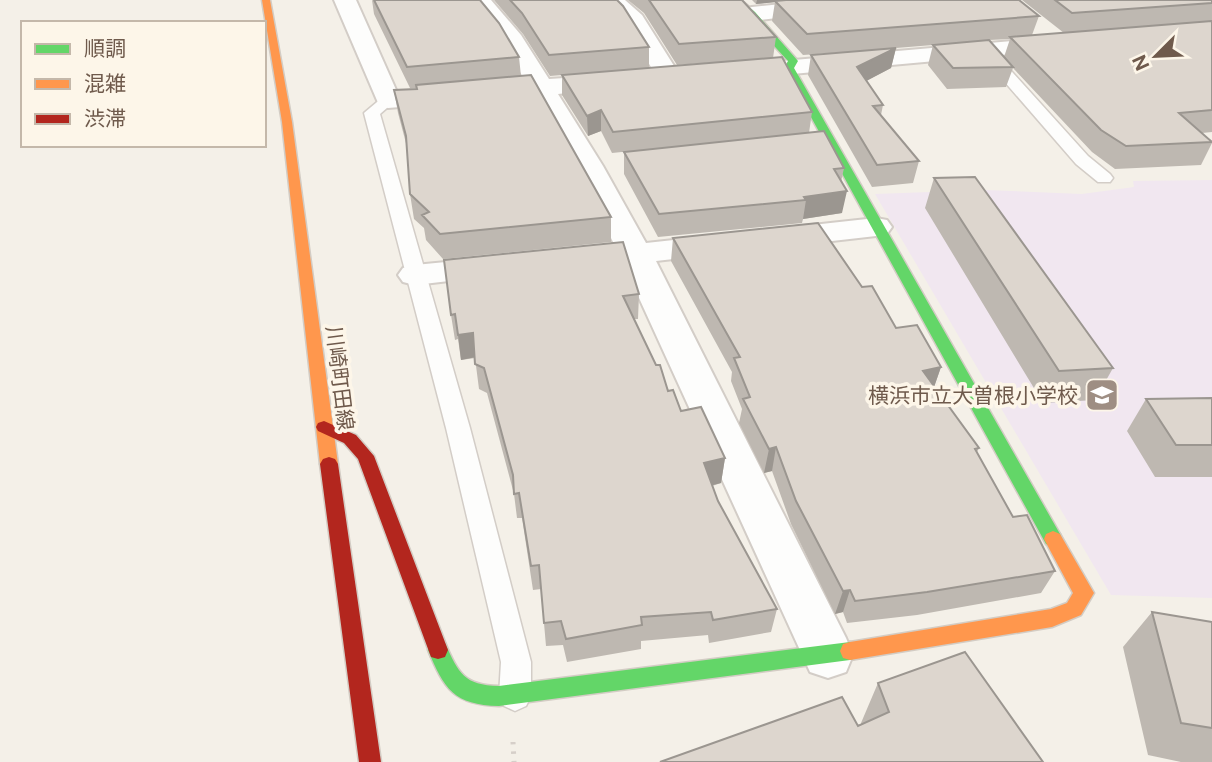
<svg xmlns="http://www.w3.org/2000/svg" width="1212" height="762" font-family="'Public Sans','Noto Sans JP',sans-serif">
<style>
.education{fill:#f1e7f0}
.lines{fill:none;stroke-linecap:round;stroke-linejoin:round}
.lane-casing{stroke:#d3cdc7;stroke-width:3}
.street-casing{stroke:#d3cdc7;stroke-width:4}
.fast-casing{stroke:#d3ccc4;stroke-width:3}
.slow-casing{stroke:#d3ccc4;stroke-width:3}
.jam-casing{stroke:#d3ccc4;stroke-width:3}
.path{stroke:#d6cfc9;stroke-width:5;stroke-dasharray:2.5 7;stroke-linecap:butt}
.lane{fill:#fdfdfc;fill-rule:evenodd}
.street{fill:#fdfdfc;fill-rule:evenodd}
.fast{fill:#63d668;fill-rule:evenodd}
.slow{fill:#ff974d;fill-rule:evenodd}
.jam{fill:#b3261e;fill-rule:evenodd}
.wall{fill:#beb8b1;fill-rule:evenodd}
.shaded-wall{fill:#9b9690}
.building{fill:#ddd6ce;stroke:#9b9690;stroke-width:2}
.labels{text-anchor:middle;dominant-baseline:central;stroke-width:7;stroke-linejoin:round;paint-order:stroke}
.street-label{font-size:21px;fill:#6f5a4c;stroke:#fdf6e9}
.poi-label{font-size:21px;fill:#6f5a4c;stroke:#fdf6e9;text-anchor:end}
</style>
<rect width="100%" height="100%" fill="#f4f0e8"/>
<path class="education" d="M1212,180V598L1111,595L875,194L985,190L1082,194L1134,187L1133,181Z"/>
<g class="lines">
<defs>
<path id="lane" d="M989,51L994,52L1088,156L1110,174L1113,178L1110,182H1098L1076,164L984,58V52Z
M388,95L396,100L380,114L470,428L531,662V696L526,706L515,711L504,706L499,696L501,662L446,428L364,113L383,97Z"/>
<path id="street" d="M334,0H356L397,92L525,81L503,42L469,0H491L521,35L549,79L612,75L621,77L624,82L621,87L558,94L603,166L646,243L876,218L887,220L892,227L887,234L876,236L656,261L846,638L853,655L846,672L828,678L810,672L624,265L601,263L597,256L601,249L615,246L575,166L534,96L388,108L379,105Z
M601,0H625L642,15L681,77L678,82L669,84L660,82L625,24Z
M821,0H892L889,5L881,6L752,21L744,19L741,14L744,9L752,7Z
M1059,37L1067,39L1071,44L1067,49L749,78L740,76L737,71L740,66L749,64Z
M497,257L509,260L514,267L509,274L415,285L403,282L398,275L403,268L415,265Z"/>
<path id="fast" d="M732,0H741L755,12L798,61L794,68L1060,534L1062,539L1060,544L1053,547L1046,544L784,68L788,61Z
M438,641L445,643C459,674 464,685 499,686L850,642L857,644L860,651L857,658L850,660L499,706C454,705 444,689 428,650L431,643Z"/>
<path id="slow" d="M262,0H270L292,122L338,464L335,469H323L320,464L282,122Z
M1053,531L1060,534L1094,593L1081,615L1052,627L850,660L843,658L840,651L843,644L850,642L1051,609L1067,603L1073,593L1044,539L1046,534Z"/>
<path id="jam" d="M324,421L356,435L374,456L448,650L445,657L438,659L431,657L358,459L344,443L318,431L316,427L318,423Z
M329,457L335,459L338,464L381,762H359L320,464L323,459Z"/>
</defs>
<use href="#lane" class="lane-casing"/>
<use href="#street" class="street-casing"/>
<use href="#fast" class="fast-casing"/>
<use href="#slow" class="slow-casing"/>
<use href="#jam" class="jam-casing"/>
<path class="path" d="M513,742L514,762"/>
<use href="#lane" class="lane"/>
<use href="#street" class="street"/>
<use href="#fast" class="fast"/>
<use href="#slow" class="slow"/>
<use href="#jam" class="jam"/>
</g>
<path class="wall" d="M372,0L519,57L521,76L611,217V242L443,259L426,240L424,228L414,219L410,194L407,147L398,113L394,90L416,89V88H410L374,14Z
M494,0H617L649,47V68L812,112L809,133L612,153L601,131L588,136L562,95V75L550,76L523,34Z
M628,0H742L776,37L773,58L677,65L644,13Z
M752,0H1019L1039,16L1032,35L1064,33L1022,0H1212V132L1202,133L1212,141V143L1201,165L1115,169L1092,152L1013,68L1006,87L947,89L928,65L933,45L896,48L891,68L866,81L883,105L881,115L919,161L913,183L872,187L808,75L811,55L860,51L803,55L772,21L775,2L756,4ZM1010,39L1004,57L989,40Z
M624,152L844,168L841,182L842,213L803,219L802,223L658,237L624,174Z
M934,178L1113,368L1095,400L1043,403L925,208Z
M673,238L862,287L896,328L941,367L934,387L979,448L977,452L1013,517L1055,571L1041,593L917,615L847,623L843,612L835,614L791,524L772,471L764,473L739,423L742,409L731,381L732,372L671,261Z
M639,294L638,319H634L668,391L681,411L725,458L721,483L712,486L718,501L777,609L771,632L709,643L708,635L641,641V649L567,662L563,645L546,646L541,589L533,590L522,518H517L514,494L487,393L479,389L475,358L461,360L458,339L455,340L451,315Z
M1212,398V477H1155L1127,431L1146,399Z
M1152,612L1212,622V762H1181L1148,755L1123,647Z
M878,683L1043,762L858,726L861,724V723Z"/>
<path class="shaded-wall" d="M757,0H795L756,4Z
M896,48L891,68L853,88L857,67Z
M601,110V131L588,136L587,116Z
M847,191L842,213L803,219L806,200L804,197Z
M473,333L476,357L461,360L458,335Z
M941,367L933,390L923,371Z
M776,447L772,471L764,473L769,449Z
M725,458L721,483L701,488L704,463Z
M850,590L843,612L835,614L843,591Z"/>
<path class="building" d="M374,0H480L499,23L519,57L407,67Z
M510,0H617L623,6L649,47L549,55L522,13Z
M649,0H742L776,37L679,44Z
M786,0H1019L1039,16L807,34L775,1Z
M1055,0H1212V3L1072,13Z
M1212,21V110L1179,113L1212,142L1126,146L1101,130L1010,37Z
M989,40L1013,67L953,68L933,45Z
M896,48L857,67L883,105L873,106L919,161L877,165L811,55Z
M782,57L812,112L613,132L601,110L587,116L562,75Z
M531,75L611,217L440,234L422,215L429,212L410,194L406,136L394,90L417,89L416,85Z
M824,131L844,168L834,169L847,191L804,197L806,200L659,214L624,152Z
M975,177L1113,368L1059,371L934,178Z
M818,223L862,287L872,286L896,328L917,325L941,367L923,371L979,448L975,449L1013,517L1027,515L1055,571L927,592L855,601L850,590L843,591L796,501L776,447L769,449L743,399L750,397L734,358L740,357L673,238Z
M623,242L639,294L623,296L656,365H660L668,391L673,390L681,411L701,407L725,458L704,463L718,501L777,609L713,620L711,612L641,617L642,625L566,639L561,621L544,623L539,565L531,566L519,493L514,494L513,475L484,368L475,364L473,333L458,335L455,314L451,315L444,260Z
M1212,398V445H1176L1146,399Z
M1152,612L1212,622V728L1181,723Z
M965,652L1043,762H660L842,697L858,726L889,712L878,683Z"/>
<defs>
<symbol id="school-square" viewBox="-11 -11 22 22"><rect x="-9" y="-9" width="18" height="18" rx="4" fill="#9e8e83" stroke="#fdf6e9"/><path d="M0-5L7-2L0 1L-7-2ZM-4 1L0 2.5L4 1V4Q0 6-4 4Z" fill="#fff"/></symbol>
</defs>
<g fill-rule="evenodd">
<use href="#school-square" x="1083" y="376" width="38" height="38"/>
</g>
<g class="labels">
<g class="street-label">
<text transform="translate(340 378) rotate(83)">川崎町田線</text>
</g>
<g class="poi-label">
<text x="1078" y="395">横浜市立大曽根小学校</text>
</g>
</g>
<rect x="21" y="21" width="245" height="126" fill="#fdf6e9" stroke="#c4b8aa" stroke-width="2"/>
<rect x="35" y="44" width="35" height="10" fill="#63d668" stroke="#c4b8aa" stroke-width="2"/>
<text x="84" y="56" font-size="21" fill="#6f5a4c">順調</text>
<rect x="35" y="79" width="35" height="10" fill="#ff974d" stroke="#c4b8aa" stroke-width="2"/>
<text x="84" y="91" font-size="21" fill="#6f5a4c">混雑</text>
<rect x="35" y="114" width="35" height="10" fill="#b3261e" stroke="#c4b8aa" stroke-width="2"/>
<text x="84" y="126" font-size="21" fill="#6f5a4c">渋滞</text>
<g transform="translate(1156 56) rotate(246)" stroke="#fdf6e9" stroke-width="5" paint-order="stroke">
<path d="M0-5L12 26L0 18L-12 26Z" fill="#6f5a4c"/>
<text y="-10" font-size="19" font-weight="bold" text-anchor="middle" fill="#6f5a4c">N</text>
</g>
</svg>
